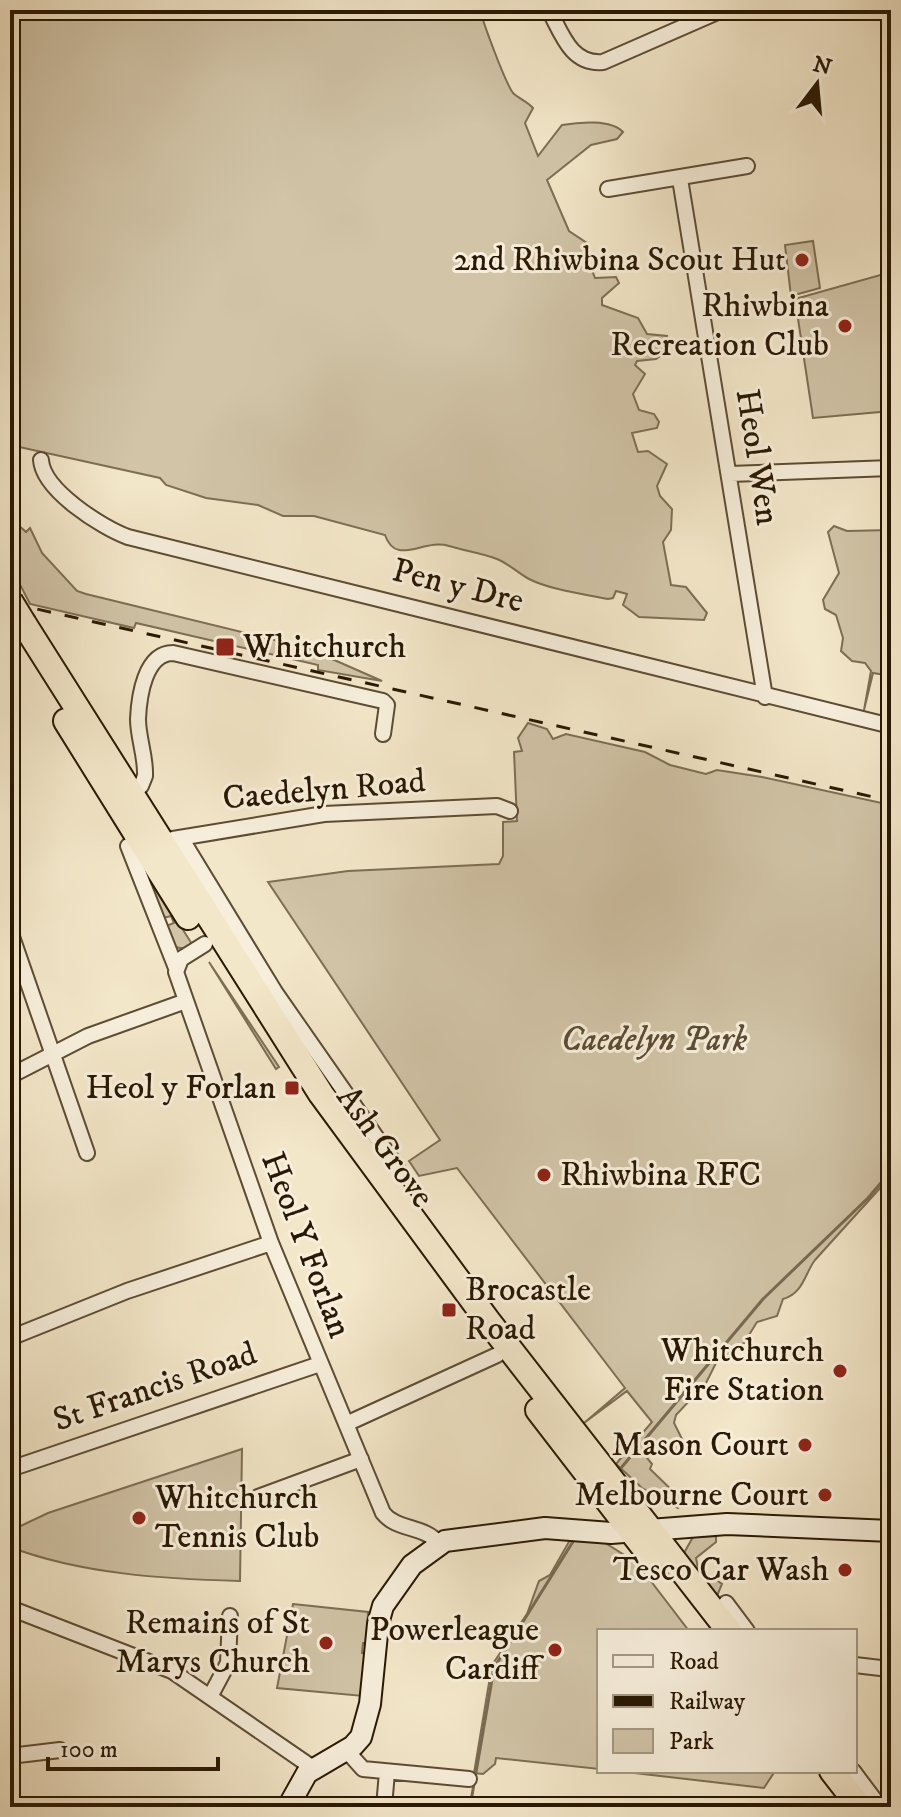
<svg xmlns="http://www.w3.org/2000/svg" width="901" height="1817" font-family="'IM FELL DW Pica',serif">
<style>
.green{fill:#d1c4a7;stroke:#7d6e54;stroke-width:2}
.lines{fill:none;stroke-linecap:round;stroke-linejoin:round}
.stream{stroke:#796a51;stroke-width:3}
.street-casing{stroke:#5c4c34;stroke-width:18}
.secondary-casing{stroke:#291802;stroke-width:24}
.highway-casing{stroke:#291802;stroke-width:28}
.street{stroke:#f7efdc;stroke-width:14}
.secondary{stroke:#f7efdc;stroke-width:20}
.highway{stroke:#f3e7c9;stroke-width:24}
.rail{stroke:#291802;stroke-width:3;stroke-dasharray:14 14;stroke-linecap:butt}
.highway-bridge-casing{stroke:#291802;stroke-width:28;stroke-linecap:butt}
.highway-bridge{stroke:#f3e7c9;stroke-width:24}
.poi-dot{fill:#8f2418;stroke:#f7efdc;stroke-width:3}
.labels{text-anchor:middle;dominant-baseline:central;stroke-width:6;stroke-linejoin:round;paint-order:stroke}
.poi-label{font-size:34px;fill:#291802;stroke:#f7efdc;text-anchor:end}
.street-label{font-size:34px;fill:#291802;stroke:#f7efdc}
.park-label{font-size:34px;font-style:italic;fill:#5b4c34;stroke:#f7efdc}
</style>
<rect width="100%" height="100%" fill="#f3e7c9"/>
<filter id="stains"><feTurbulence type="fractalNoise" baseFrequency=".0025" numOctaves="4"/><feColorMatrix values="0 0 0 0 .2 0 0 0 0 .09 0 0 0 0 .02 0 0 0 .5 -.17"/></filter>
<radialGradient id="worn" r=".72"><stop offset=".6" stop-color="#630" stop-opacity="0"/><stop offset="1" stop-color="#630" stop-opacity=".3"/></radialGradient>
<path class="green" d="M10,10H480C484,25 505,82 513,93C518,98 528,102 533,108L525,123L538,156L562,125C579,122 611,119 623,132L617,139L591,145L547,180L569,231L590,245L589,262L595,278L616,277L619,283L602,298V305L638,318L647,334L667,336L663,354L656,359L637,361L635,365L645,374L633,394L639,410L654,414L659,422L657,428L632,433L638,452L648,451L667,464L657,486L660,496L672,509L671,530L663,542L671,585L686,587L707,613L704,620L639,617L623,605L627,594L616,591L613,598L608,599C584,594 551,590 529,579C518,573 509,564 497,559C482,553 465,551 449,546C424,538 396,567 385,535L314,516H283L258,505L206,498L166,485L160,478L10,445Z
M813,241L820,288L791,296L785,245Z
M891,272V411L813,418L795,299Z
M10,508L19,517L15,522L26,532L30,528L42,553L77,591L86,594L307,648L382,681L318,670V665L136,623L134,628L30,604L10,565Z
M834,526L847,531L891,530V676L873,673L864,710L871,671L865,663L852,661L841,651L843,638L836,615L825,609L823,600L839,573L828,532Z
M528,723L547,729L553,739L566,734L645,752L670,765L706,774L717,770L762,777L891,805V1176L815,1260C805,1273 803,1294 783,1299L777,1316L757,1322L744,1343L717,1361L706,1383L676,1415L674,1423L683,1441L681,1455L676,1457L660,1448L647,1458L652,1464L650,1469L681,1499L682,1505L678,1508L642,1488L616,1464L652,1422L627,1391L584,1423L625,1388L457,1168L419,1176L409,1161L440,1140L268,882L348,871L499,864L503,856V822L517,821L514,752L522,751L518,738Z
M150,878L192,944L187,949L174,947L166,926L174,923L171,916L163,918L147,879Z
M209,962L279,1067L276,1069Z
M242,1449L240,1581C164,1579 81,1574 10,1547V1531L48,1513Z
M716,1536V1542L696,1558L698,1568L722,1584L717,1596L684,1553L693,1537Z
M570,1540L602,1541L637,1563L689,1631H599V1769L496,1758L495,1764L483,1774L474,1773L492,1665L527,1614L539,1581L550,1575Z
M293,1604L368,1612L366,1643H363L362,1653H366L363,1696L277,1688Z
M617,1771H775L764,1788Z"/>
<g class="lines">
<path class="stream" d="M621,1468L763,1299L868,1198L891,1171
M470,1807L494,1668L574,1540"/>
<defs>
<path id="street" d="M549,10C562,34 571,65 603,62L722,10
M680,179L765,697
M608,189L747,166
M41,460C43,490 101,527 128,537L891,726
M730,474L891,468
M126,796L141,786L145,776C146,757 138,738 138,719C139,696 145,653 173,653L383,701L387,705L383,734
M181,838L275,992L397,1167L400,1176L389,1187
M173,839L324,814L497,806L510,811
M128,846L176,968
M10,931L87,1153
M205,944L181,959L176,972L271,1243L383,1513C397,1531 425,1525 439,1544
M10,1076L88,1036L186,1001
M10,1338L127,1291L271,1243
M346,1424L497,1355
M10,1469L320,1364
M258,1497L361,1459
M726,1603L747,1631
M10,1608L172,1671L313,1768
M855,1665L889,1669
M211,1695L228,1663L230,1616
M346,1750L363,1769L469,1779
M10,1756L60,1750
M853,1771L880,1807
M384,1807L387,1772"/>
<path id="secondary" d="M288,1807L307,1773L353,1746L361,1737L370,1704L378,1624L383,1606L412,1565L445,1541L545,1528L611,1533L727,1524L891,1531"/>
<path id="highway" d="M24,624L321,1094L488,1321L729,1631
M66,721L188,917
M538,1410L652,1558
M832,1771L860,1807"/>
</defs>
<use href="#street" class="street-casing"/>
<use href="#secondary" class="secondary-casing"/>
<use href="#highway" class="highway-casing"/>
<use href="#street" class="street"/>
<use href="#secondary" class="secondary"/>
<use href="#highway" class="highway"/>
<path class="rail" d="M10,603L891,801"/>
<defs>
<path id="highway-bridge" d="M10,601L24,624"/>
</defs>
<use href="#highway-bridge" class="highway-bridge-casing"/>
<use href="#highway-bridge" class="highway-bridge"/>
</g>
<g class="poi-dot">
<circle cx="802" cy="260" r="8"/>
<circle cx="845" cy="326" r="8"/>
<rect x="215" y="637" width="20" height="20" rx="4"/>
<rect x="284" y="1080" width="16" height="16" rx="4"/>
<circle cx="544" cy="1175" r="8"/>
<rect x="441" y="1302" width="16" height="16" rx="4"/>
<circle cx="840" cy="1371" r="8"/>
<circle cx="805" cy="1445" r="8"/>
<circle cx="825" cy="1495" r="8"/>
<circle cx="139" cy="1518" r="8"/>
<circle cx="845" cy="1570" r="8"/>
<circle cx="326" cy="1643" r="8"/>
<circle cx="555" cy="1650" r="8"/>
</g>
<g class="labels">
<g class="poi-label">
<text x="786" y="260">2nd Rhiwbina Scout Hut</text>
<text x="829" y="306">Rhiwbina<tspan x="829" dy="39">Recreation Club</tspan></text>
<text x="243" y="647" text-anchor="start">Whitchurch</text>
<text x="276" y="1088">Heol y Forlan</text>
<text x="560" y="1175" text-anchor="start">Rhiwbina RFC</text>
<text x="465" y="1290" text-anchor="start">Brocastle<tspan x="465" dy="39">Road</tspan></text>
<text x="824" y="1351">Whitchurch<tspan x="824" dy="39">Fire Station</tspan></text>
<text x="789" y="1445">Mason Court</text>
<text x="809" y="1495">Melbourne Court</text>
<text x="155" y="1498" text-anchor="start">Whitchurch<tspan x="155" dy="39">Tennis Club</tspan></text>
<text x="829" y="1570">Tesco Car Wash</text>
<text x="310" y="1623">Remains of St<tspan x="310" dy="39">Marys Church</tspan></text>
<text x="539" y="1630">Powerleague<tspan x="539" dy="39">Cardiff</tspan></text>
</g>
<g class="street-label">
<text transform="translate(757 457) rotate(81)">Heol Wen</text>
<text transform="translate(458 586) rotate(14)">Pen y Dre</text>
<text transform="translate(324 790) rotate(-5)">Caedelyn Road</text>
<text transform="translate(385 1147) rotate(54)">Ash Grove</text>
<text transform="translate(306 1245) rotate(69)">Heol Y Forlan</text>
<text transform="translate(155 1387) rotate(-19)">St Francis Road</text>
</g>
<g class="park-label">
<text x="654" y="1040">Caedelyn Park</text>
</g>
</g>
<rect width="901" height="1817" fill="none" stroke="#f3e7c9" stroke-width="40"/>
<rect x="12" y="12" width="877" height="1793" fill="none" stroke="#291802" stroke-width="4"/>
<rect x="20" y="20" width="861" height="1777" fill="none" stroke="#291802" stroke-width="2"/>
<rect x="597" y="1629" width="260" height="144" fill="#f7efdc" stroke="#a59985" stroke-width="2"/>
<rect x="613" y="1655" width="40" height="12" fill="#f7efdc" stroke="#a59985" stroke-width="2"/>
<text x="669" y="1669" font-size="24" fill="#291802">Road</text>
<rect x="613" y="1695" width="40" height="12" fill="#291802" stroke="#a59985" stroke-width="2"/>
<text x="669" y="1709" font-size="24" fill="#291802">Railway</text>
<rect x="613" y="1729" width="40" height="24" fill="#d1c4a7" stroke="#a59985" stroke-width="2"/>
<text x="669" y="1749" font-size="24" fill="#291802">Park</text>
<g transform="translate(817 84) rotate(16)" stroke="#f7efdc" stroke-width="6" paint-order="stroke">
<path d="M0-6L14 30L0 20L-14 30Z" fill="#291802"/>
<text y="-12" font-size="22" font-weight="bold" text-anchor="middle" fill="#291802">N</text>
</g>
<path d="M48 1757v12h170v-12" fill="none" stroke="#291802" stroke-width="4"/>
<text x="60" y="1757" font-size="24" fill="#291802" stroke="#f7efdc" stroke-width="6" paint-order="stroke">100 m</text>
<rect width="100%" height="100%" filter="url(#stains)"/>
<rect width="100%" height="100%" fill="url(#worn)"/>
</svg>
